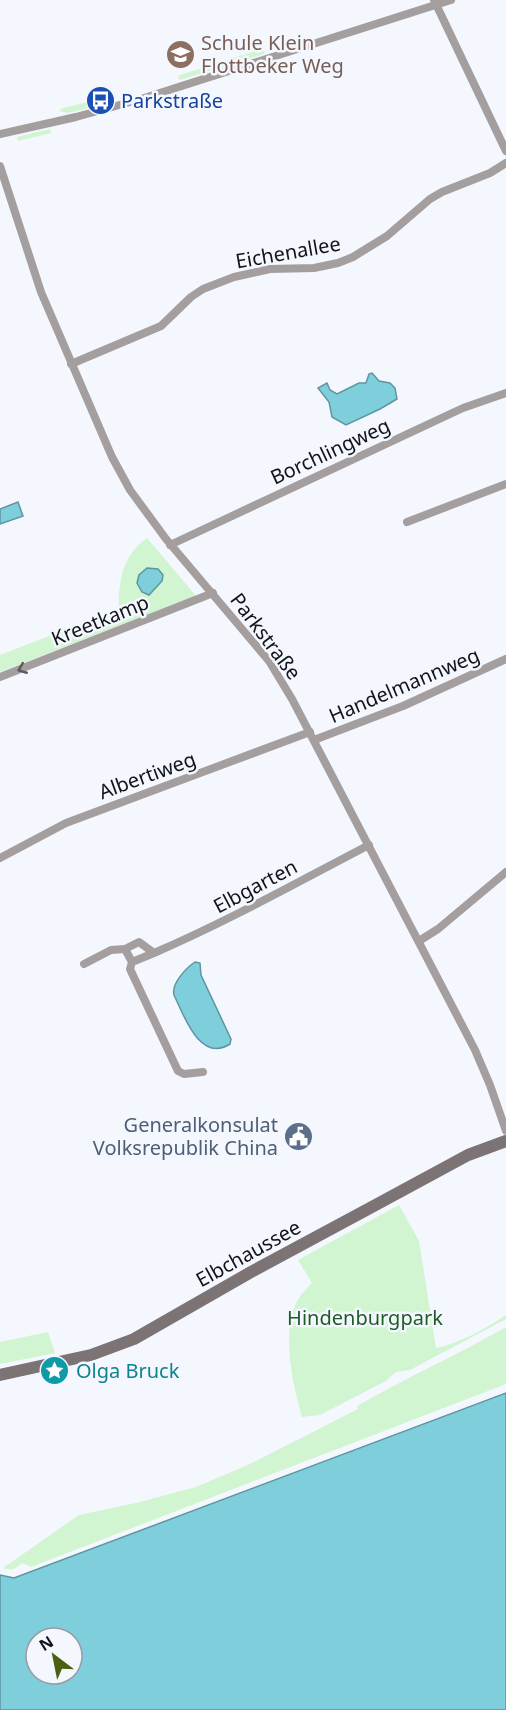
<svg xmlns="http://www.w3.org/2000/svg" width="506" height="1710" font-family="'Noto Sans',sans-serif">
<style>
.green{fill:#d0f5d0}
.water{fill:#7fcedb;stroke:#5e96a0;stroke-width:1.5;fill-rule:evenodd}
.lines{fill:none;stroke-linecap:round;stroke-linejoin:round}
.minor{stroke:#a49e9e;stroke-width:8}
.secondary{stroke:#7c7374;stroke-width:12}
.oneway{stroke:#5b595b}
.labels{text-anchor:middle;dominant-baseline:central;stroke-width:5;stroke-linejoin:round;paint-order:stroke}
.education-label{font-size:20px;fill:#785e54;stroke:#f4f7fe;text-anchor:start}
.transit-label{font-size:20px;fill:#164399;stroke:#f4f7fe;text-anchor:start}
.street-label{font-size:20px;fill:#121418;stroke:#f4f7fe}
.service-label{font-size:20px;fill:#4e5e75;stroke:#f4f7fe;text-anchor:end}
.park-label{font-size:20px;fill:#1e5d25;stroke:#f4f7fe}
.culture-label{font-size:20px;fill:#0d838f;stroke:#f4f7fe;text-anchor:start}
</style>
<rect width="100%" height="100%" fill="#f4f7fe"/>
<path class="green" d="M258,50L265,51L264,54L180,80L178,78L180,75Z
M88,102L90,108L67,113L59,111L63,108Z
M50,129L51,133L18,141L17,137Z
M147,538L196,596L0,672V655L119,609C118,581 123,555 147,538Z
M399,1205L419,1241L436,1348C460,1343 485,1329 506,1315V1319L410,1370L396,1372L386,1381L320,1415L302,1417C293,1386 282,1337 295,1306C298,1297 305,1290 312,1283L298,1260Z
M506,1327V1384L31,1567L22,1563C15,1569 12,1571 3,1568L79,1515L136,1503L196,1487L250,1464L358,1409L357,1406C406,1378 457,1355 506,1327Z
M48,1332L55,1353L0,1364V1342Z"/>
<path class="water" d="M372,373L379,381L390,383L395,388L397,399L380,409L346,425L332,417L329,402L318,388L327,383L330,390L337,394L359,383H366L369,374Z
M18,502L23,516L0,524V509Z
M147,568L158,569L163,575L162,581L149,595L142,592L137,583L139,575Z
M195,962L200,963L201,975L231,1039L230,1044C200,1063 184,1016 174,995C171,984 186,968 195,962Z
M506,1393V1710H0V1575L14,1578ZM36,1638H72V1674H36Z"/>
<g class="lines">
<path class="minor" d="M434,0L506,151
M0,134L76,117L141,99L451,0
M0,166L41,292L112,457L130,490L166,539L269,661L292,699L475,1050L490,1085L506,1131
M71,364L161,326L191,297L203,289L234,277L270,269L314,268L338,263L353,257L387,236L430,199L442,192L490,173L506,163
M407,522L506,484
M170,545L463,408L506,393
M0,677L213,593
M314,740L403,706L506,659
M0,858L66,823L310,732
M419,941L438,929L506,872
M154,953L132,962L125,949L139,942L154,953C228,921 298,882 369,845
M132,962L130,969L178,1071L184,1074L203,1072
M84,964L111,950L125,949"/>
<path class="secondary" d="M0,1375L91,1355L134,1339L251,1272L370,1208L468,1155L506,1141"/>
</g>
<defs><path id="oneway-chevron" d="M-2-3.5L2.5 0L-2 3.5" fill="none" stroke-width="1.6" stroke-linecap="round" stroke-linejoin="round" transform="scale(1.5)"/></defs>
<use class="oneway" href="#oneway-chevron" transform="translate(22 669) rotate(158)"/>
<defs>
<symbol id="school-disc" viewBox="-11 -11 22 22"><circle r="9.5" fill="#8d6e63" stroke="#f4f7fe"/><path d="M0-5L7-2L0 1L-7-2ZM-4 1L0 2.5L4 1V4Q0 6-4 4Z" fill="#fff"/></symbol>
<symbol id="bus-disc" viewBox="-11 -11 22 22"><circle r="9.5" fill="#1a4fb4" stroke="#f4f7fe"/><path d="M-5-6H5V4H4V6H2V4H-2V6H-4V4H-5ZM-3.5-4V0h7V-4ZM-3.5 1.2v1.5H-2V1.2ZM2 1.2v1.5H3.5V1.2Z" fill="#fff"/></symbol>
<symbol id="civic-disc" viewBox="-11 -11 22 22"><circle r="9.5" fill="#5c6f8a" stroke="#f4f7fe"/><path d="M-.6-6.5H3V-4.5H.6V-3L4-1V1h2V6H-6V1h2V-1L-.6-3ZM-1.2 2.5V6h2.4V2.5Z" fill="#fff"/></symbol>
<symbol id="sight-disc" viewBox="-11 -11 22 22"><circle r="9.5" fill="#0f9aa8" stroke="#f4f7fe"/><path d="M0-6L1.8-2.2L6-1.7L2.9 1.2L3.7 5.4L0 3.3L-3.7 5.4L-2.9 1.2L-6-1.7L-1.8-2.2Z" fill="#fff"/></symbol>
</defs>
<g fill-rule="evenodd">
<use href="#school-disc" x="164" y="38" width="33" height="33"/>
<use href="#bus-disc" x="84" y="84" width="33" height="33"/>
<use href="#civic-disc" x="282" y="1120" width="33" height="33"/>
<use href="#sight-disc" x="38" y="1354" width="33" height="33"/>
</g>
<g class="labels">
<g class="education-label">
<text x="201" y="42">Schule Klein<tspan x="201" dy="23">Flottbeker Weg</tspan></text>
</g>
<g class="transit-label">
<text x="121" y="100">Parkstraße</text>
</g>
<g class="street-label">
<text transform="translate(288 252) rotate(-10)">Eichenallee</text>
<text transform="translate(330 451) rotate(-25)">Borchlingweg</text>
<text transform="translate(100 620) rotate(-22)">Kreetkamp</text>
<text transform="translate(266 636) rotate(53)">Parkstraße</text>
<text transform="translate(404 685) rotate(-23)">Handelmannweg</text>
<text transform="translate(147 775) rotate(-20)">Albertiweg</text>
<text transform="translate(255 886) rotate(-28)">Elbgarten</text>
<text transform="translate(248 1253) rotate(-29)">Elbchaussee</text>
</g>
<g class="service-label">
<text x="278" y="1124">Generalkonsulat<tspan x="278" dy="23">Volksrepublik China</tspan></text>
</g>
<g class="park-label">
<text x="365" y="1317">Hindenburgpark</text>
</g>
<g class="culture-label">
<text x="76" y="1370">Olga Bruck</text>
</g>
</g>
<g transform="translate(54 1656) rotate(328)"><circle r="28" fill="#f4f7fe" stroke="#9a9ca2" stroke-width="1.5"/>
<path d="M0-4.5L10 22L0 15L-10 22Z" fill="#49610e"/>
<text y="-9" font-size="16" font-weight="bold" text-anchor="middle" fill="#121418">N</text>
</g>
</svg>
